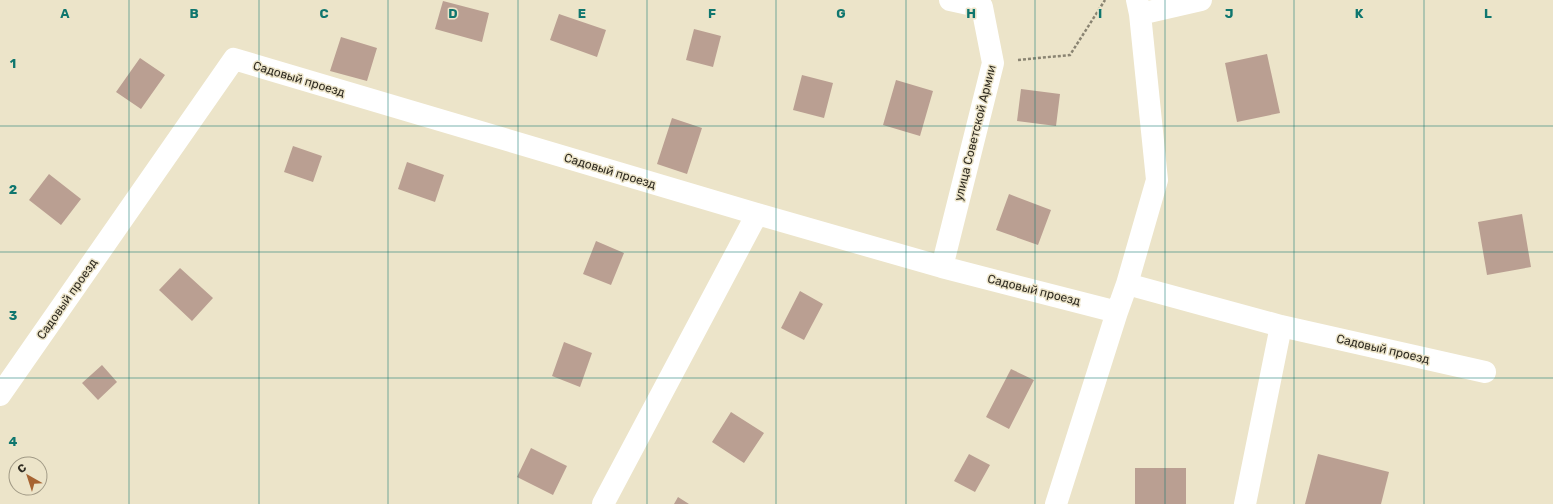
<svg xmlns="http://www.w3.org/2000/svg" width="1553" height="504" font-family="Rubik,sans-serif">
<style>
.building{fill:#ba9f92}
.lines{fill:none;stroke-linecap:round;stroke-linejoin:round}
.path{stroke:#8a8472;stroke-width:2.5;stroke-dasharray:3 2;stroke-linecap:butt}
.minor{stroke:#fff;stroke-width:22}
.grid{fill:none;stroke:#0f766e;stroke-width:1;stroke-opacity:0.55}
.labels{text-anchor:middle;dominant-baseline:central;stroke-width:3;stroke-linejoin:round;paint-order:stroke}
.street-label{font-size:12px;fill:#302c22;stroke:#ece4c9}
.grid-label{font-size:13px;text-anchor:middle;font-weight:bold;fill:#0f766e;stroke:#ece4c9;stroke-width:3;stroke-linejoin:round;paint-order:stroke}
</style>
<rect width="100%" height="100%" fill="#ece4c9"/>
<path class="building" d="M443,1L489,13L482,42L435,29Z
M559,14L606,30L597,57L550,40Z
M694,29L721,36L713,67L686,60Z
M341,37L377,48L367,81L330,71Z
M1267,54L1280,113L1237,122L1225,63Z
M140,58L165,75L141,109L116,92Z
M802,75L833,83L824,118L793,110Z
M896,80L933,91L920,136L883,125Z
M1021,89L1060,94L1056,126L1017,121Z
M672,118L702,128L687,174L657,164Z
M293,146L322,156L313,182L284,172Z
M407,162L444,175L435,202L398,189Z
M49,174L81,199L61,225L29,200Z
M1009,194L1051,210L1038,245L996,230Z
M1522,214L1531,267L1487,275L1478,222Z
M596,241L624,253L611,285L583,274Z
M180,268L213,298L192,321L159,290Z
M800,291L823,304L804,340L781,328Z
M564,342L592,353L580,387L552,376Z
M102,365L117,382L98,400L82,383Z
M1011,369L1034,380L1009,429L986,417Z
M731,412L764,433L744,463L712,442Z
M531,448L567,466L553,495L517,477Z
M969,454L990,465L975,492L954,481Z
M1318,454L1389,472L1381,504H1305Z
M1135,468H1186V504H1135Z
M678,497L689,504H674Z"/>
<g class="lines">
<path class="path" d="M1018,60L1070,55L1105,0"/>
<path class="minor" d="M1140,14L1201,0
M942,267L993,63L982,7L950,0
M1127,284L1281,326L1485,372
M0,395L234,59L757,214L942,267L1117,312
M603,504L757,214
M1056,504L1117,312L1127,284L1157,180L1140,14L1137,0
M1245,504L1281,326"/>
</g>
<path class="grid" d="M129,0V504M259,0V504M388,0V504M518,0V504M647,0V504M776,0V504M906,0V504M1035,0V504M1165,0V504M1294,0V504M1424,0V504M0,126H1553M0,252H1553M0,378H1553"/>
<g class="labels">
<g class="street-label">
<text transform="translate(299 79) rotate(17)">Садовый проезд</text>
<text transform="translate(975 133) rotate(-76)">улица Советской Армии</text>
<text transform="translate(610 171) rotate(17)">Садовый проезд</text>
<text transform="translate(1034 290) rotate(14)">Садовый проезд</text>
<text transform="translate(67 299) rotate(-55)">Садовый проезд</text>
<text transform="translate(1383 349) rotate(13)">Садовый проезд</text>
</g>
</g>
<g class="grid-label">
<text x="65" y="18">A</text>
<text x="194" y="18">B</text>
<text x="324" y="18">C</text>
<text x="453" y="18">D</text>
<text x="582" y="18">E</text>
<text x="712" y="18">F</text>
<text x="841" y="18">G</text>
<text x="971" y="18">H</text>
<text x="1100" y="18">I</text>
<text x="1229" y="18">J</text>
<text x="1359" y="18">K</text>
<text x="1488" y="18">L</text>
<text x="13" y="68">1</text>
<text x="13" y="194">2</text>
<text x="13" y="320">3</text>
<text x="13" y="446">4</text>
</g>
<g transform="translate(28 476) rotate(321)"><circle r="19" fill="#ece4c9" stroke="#a19a86"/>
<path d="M0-3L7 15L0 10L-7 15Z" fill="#a76432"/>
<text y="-6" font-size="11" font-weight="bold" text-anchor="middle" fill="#302c22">С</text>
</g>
</svg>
